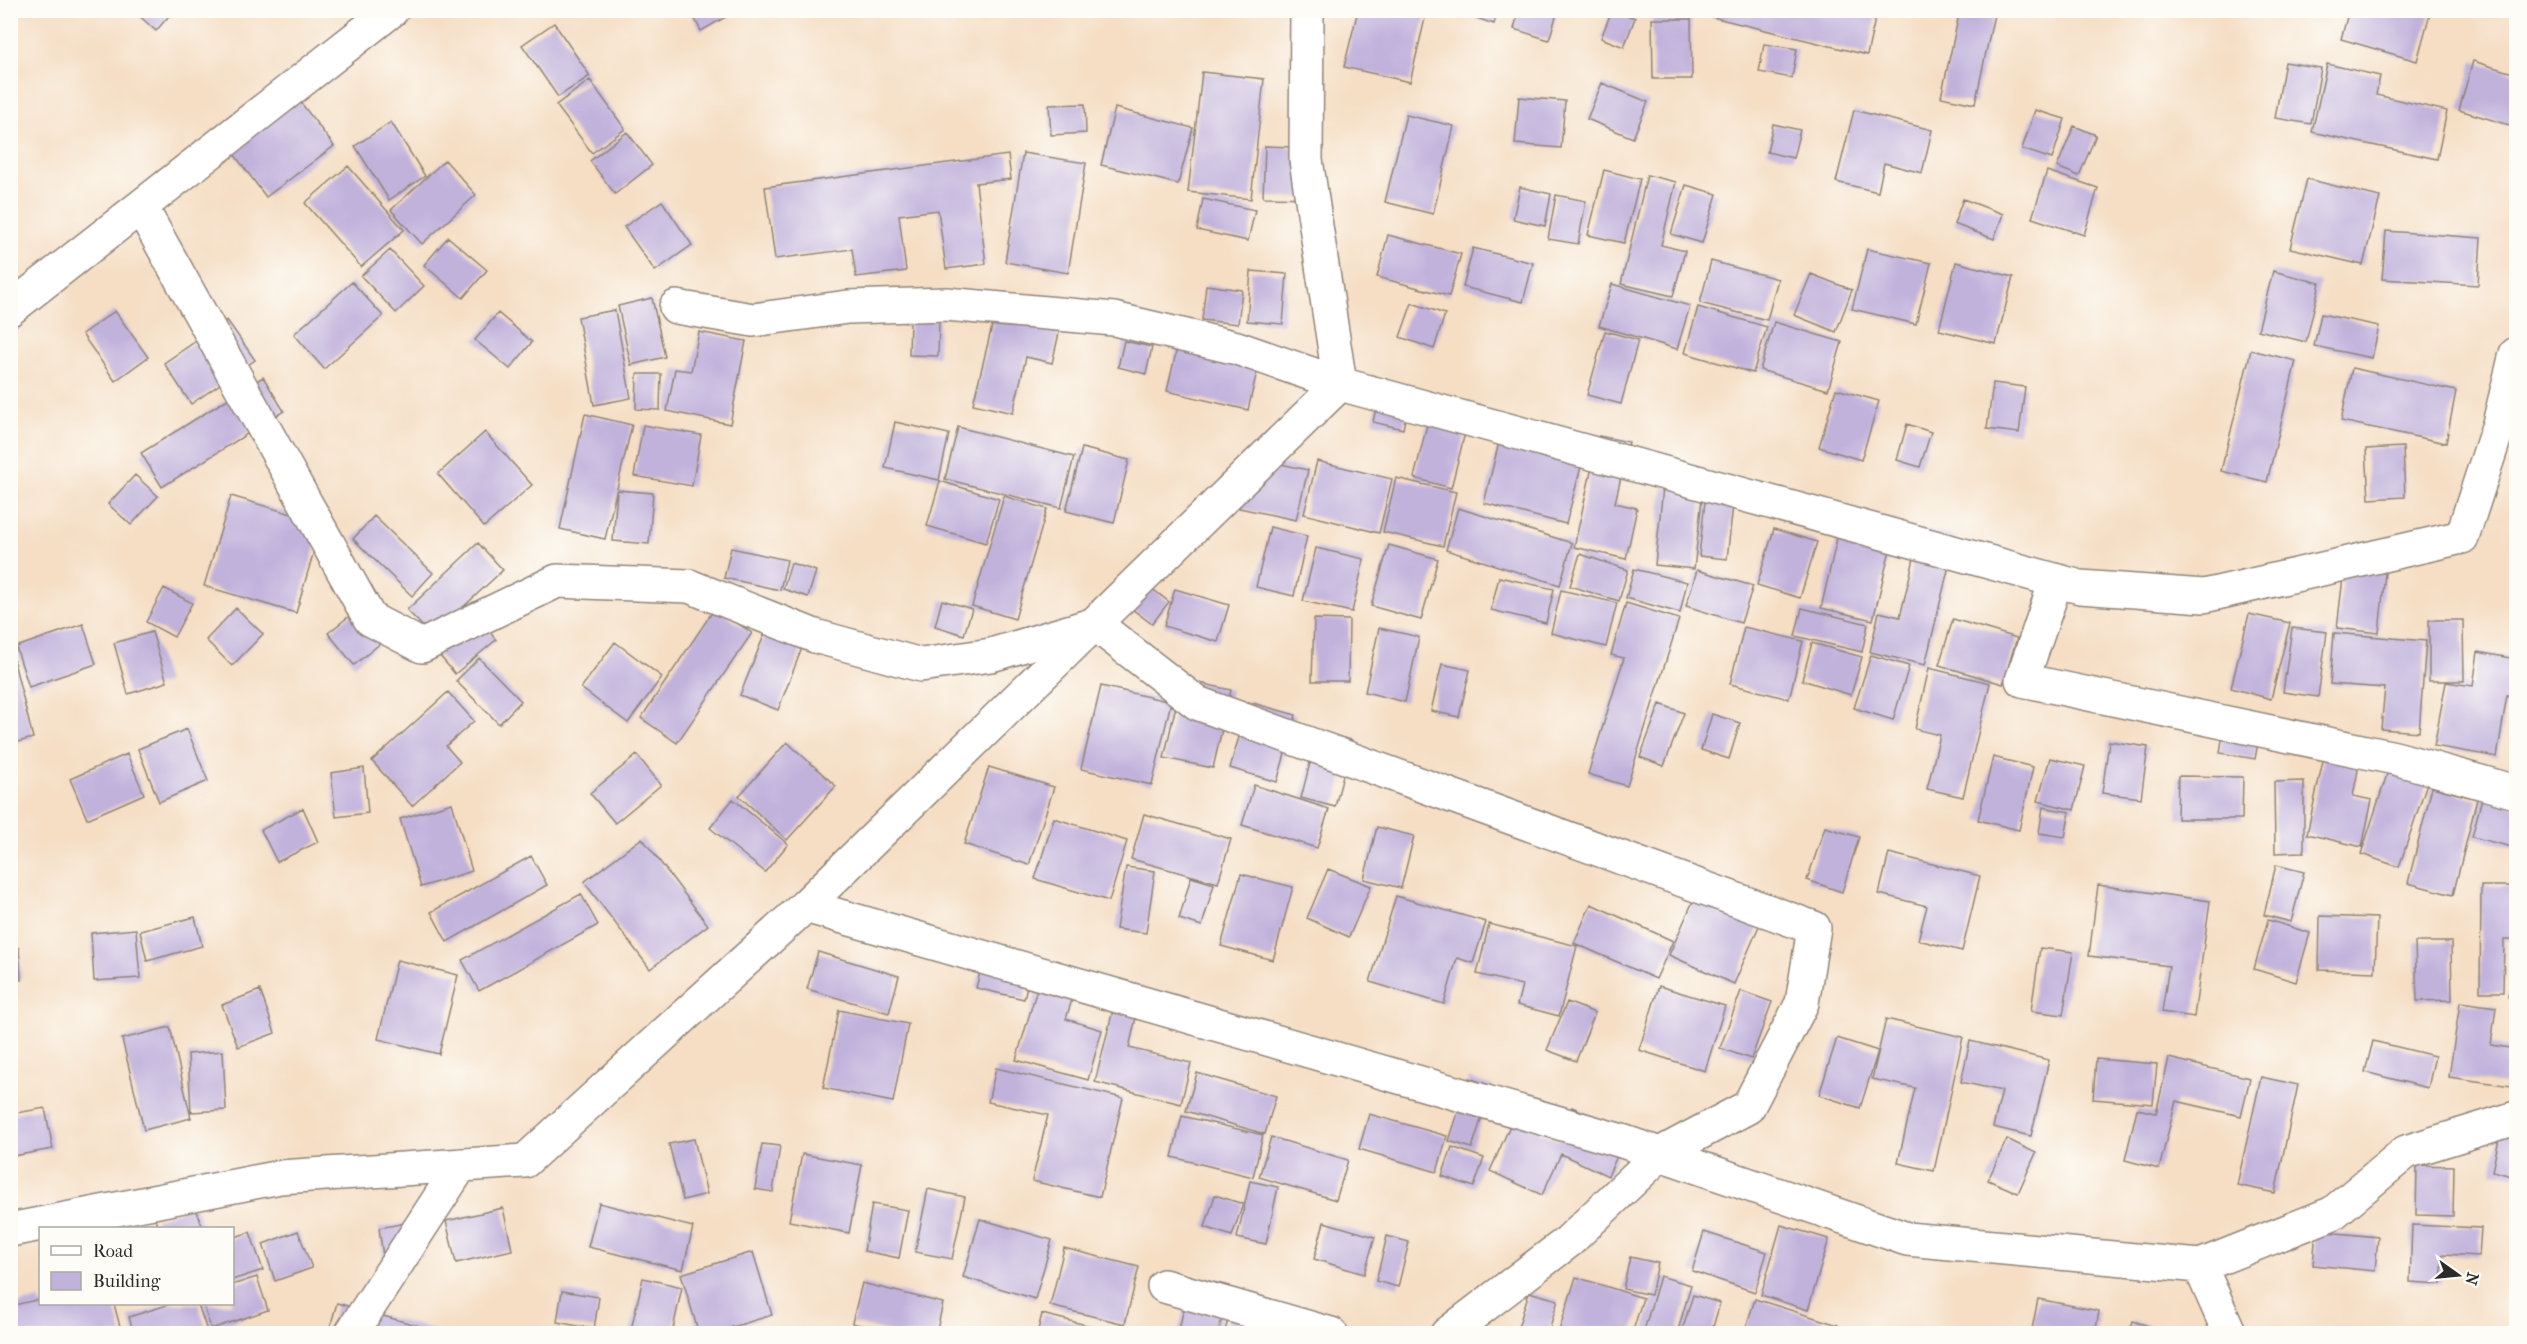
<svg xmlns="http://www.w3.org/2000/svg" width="2527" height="1344" font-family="'IM FELL French Canon',serif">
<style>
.building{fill:#c1b2dc}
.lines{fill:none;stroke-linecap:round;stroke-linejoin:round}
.minor-casing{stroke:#908478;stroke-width:36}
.minor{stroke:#fff;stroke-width:33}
</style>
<rect width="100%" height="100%" fill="#fdfcf7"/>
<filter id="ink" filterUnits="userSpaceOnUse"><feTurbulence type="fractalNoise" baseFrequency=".0167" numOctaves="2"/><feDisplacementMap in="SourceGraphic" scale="12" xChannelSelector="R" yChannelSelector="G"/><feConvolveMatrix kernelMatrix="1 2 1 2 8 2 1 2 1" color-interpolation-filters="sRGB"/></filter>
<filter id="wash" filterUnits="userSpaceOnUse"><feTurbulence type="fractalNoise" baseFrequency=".008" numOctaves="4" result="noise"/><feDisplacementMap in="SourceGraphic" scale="24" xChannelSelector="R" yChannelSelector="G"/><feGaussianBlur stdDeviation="1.35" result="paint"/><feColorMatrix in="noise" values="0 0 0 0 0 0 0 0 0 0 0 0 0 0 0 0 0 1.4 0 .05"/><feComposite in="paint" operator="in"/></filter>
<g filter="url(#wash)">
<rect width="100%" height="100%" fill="#f5dec4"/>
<g id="blocks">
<path class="building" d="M133,10H174L156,31Z
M690,10H738L701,31Z
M1358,10H1427L1410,82L1344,67Z
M1453,10H1498L1494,24Z
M1519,10H1558L1549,40L1514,29Z
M1612,10L1635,18L1624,47L1601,38Z
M1714,10L1835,11L1877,10L1867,55L1712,17Z
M1960,10H1995L1975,104L1941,97Z
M2349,10H2431L2417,61L2341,39Z
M1652,19H1691L1692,79H1653Z
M554,23L590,76L558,97L522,45Z
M1764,44L1797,49L1792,78L1759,72Z
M2473,61L2516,74V127L2459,110Z
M2285,62L2321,68L2311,124L2275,118Z
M2327,64L2380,76L2376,95L2447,111L2437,159L2312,132Z
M1202,72L1264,79L1251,199L1188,192Z
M590,80L625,129L592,153L556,105Z
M1602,83L1648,102L1633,138L1587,119Z
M295,95L334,146L266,197L228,146Z
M1519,97L1565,101L1561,148L1515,144Z
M1085,104L1086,133L1051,135L1049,105Z
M1115,108L1193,128L1178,184L1101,165Z
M1854,110L1932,130L1922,173L1884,163L1878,192L1836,182Z
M2035,110L2065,119L2052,159L2022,149Z
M1406,115L1454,126L1433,214L1385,202Z
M391,122L425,176L389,200L355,146Z
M1773,124L1800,130L1793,158L1767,152Z
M2074,126L2096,135L2079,176L2057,167Z
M627,132L652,165L615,194L590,161Z
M1265,146L1318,148L1317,198L1263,197Z
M1023,153L1086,163L1068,273L1005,262Z
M1008,155L1011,179L976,183L986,264L946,269L938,210L899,215L906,271L856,277L852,249L775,259L765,187Z
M445,160L476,195L422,244L391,210Z
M348,166L404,230L361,267L305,203Z
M1604,170L1640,179L1624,243L1588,235Z
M2047,171L2098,188L2084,235L2032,218Z
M1647,175L1676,182L1661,245L1685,251L1673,296L1621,284Z
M2307,179L2380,197L2363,265L2290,248Z
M1686,185L1717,194L1702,243L1671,234Z
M1520,187L1551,194L1545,226L1513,219Z
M1556,195L1586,201L1578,244L1548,239Z
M1203,199L1255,210L1248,241L1197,230Z
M1963,199L2003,214L1994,239L1954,224Z
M662,201L692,245L655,271L624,227Z
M2386,231L2481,238L2478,285L2382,279Z
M1388,235L1461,254L1449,296L1377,277Z
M448,237L487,270L463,298L424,265Z
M1473,248L1533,263L1523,302L1463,287Z
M1867,249L1931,263L1916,324L1852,309Z
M390,250L424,286L396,313L361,276Z
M1711,261L1778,279L1767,320L1700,303Z
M1956,262L2013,277L1996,344L1939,330Z
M1251,271L1287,274L1283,324L1247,321Z
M2273,271L2320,283L2306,342L2258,330Z
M1811,274L1852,290L1836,332L1794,315Z
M352,282L383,316L324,369L294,334Z
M1612,284L1690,306L1677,349L1599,326Z
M1206,285L1242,290L1238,324L1202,320Z
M652,298L665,357L631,365L618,306Z
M1412,303L1445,314L1434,349L1400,337Z
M1698,307L1767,327L1753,373L1685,353Z
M615,310L631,398L594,405L578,317Z
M996,310L1061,325L1052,363L1026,357L1013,413L973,404Z
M115,311L148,357L115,381L82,334Z
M498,313L532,342L510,369L475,340Z
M2321,314L2379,326L2372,358L2314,346Z
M227,320L255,360L191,404L164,363Z
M910,320H939L938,356L909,355Z
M1774,322L1842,342L1828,390L1760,370Z
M1605,331L1638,340L1621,404L1587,395Z
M699,332L746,341L730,424L667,411L675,369L691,371Z
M1124,341L1152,347L1146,374L1118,367Z
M1177,348L1258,367L1248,410L1167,391Z
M2251,350L2296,361L2267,482L2221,471Z
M2352,368L2456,391L2446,443L2341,421Z
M637,374H661L660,410L636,409Z
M263,377L284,411L162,487L141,453Z
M1993,383L2025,387L2019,433L1987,429Z
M1381,384L1411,391L1403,429L1373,422Z
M1836,389L1879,401L1861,460L1819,447Z
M1433,400L1471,409L1451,488L1414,478Z
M585,414L632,425L605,539L560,529Z
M895,422L949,434L939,480L885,468Z
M1907,424L1931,432L1920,467L1897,460Z
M643,425L701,435L692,486L634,476Z
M958,427L1074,457L1061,508L945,479Z
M485,432L532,485L484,527L438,474Z
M1599,436L1629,442L1615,503L1637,508L1626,559L1574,547Z
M1500,438L1583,459L1566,524L1484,503Z
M2403,447L2405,497L2369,499L2366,449Z
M1082,448L1129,460L1114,523L1066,511Z
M1249,457L1308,470L1296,520L1239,508Z
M1317,461L1392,479L1379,533L1304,514Z
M1708,474L1736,478L1727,559L1699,556Z
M135,475L158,496L131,525L108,504Z
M1396,478L1456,492L1443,546L1383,532Z
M940,481L999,499L986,543L927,526Z
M1663,487L1703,491L1694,569L1655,565Z
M617,490L653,493L649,544L613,541Z
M231,496L322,523L296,613L204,586Z
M1004,496L1047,509L1015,619L972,606Z
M1458,508L1572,543L1560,585L1446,550Z
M1844,508L1897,521L1873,620L1821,608Z
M374,516L433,573L412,596L353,539Z
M1270,527L1307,536L1294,596L1256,587Z
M1774,529L1817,542L1800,598L1757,585Z
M1921,529L1956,537L1925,665L1870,652L1879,612L1900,617Z
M478,543L503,570L432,636L407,610Z
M1389,545L1438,559L1421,620L1371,606Z
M731,548L787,560L780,590L724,578Z
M1316,548L1364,559L1352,612L1303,601Z
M1580,554L1628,570L1619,601L1570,586Z
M791,563L816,571L808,597L783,589Z
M1634,569L1687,582L1680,613L1626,598Z
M2344,569L2385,573L2379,633L2337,628Z
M1697,570L1753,586L1741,623L1686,606Z
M1499,577L1554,589L1546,623L1491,610Z
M1141,580L1169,602L1152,624L1124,603Z
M164,588L192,603L174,637L146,622Z
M1175,589L1229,605L1218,642L1164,626Z
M1561,590L1617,603L1606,647L1551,633Z
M942,600L972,609L964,635L935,626Z
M368,601L393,633L354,665L328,633Z
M1626,603L1679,619L1627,786L1588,774L1624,658L1611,655Z
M236,608L263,634L232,666L206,640Z
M715,608L752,633L677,743L641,718Z
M1802,608L1868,624L1862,652L1795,636Z
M472,609L496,640L455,674L430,644Z
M2249,614L2290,623L2271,699L2231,688Z
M1314,619L1349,620L1348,681H1312Z
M1953,619L2017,638L2003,684L1939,665Z
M2429,620H2463L2464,681H2429Z
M83,624L96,664L29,687L16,647Z
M1744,627L1803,641L1789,699L1730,684Z
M1379,628L1419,637L1405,702L1365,692Z
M2292,628L2327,632L2318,697L2283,692Z
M152,632L167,682L128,694L114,643Z
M765,633L802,648L778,710L740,695Z
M2334,633L2426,641L2419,732L2381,729L2385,688L2330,684Z
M615,642L662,677L628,723L581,688Z
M1812,643L1862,657L1851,695L1802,680Z
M10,646L33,738L10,744Z
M2478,652L2516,659V697L2507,695L2497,757L2434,746L2446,682L2473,686Z
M1871,655L1909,666L1893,720L1854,708Z
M479,658L521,701L499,724L456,681Z
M1442,664L1470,670L1459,717L1431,711Z
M1929,668L1990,683L1963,797L1927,789L1940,735L1915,729Z
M1182,679L1231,690L1213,768L1164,758Z
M1101,686L1171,702L1152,785L1081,769Z
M448,692L474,721L446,746L460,762L412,806L372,761Z
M1249,702L1296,715L1277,782L1230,768Z
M1660,704L1684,713L1664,766L1640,757Z
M1712,714L1740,723L1729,759L1701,750Z
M2225,720L2261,727L2255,759L2220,753Z
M187,729L208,781L159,802L138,749Z
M1318,732L1352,740L1335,807L1301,798Z
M2109,741L2148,747L2141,798L2102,793Z
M787,742L836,786L787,840L739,796Z
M2326,747L2361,754L2353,796L2372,800L2362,847L2307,834Z
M127,754L144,794L87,819L70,779Z
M637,755L661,785L615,823L590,793Z
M2393,756L2432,768L2399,867L2361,854Z
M1993,757L2033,767L2019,830L1978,820Z
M2050,758L2085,766L2074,810L2038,801Z
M989,767L1054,787L1029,865L964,844Z
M364,768L368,813L336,817L331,773Z
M2178,776L2243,777L2242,819H2177Z
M2304,781V852L2275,853L2274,782Z
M1254,785L1329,809L1317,848L1242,825Z
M2432,787L2477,799L2453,895L2408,883Z
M2482,798L2516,806V848L2472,837Z
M733,799L788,844L765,872L710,828Z
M452,803L472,871L421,887L400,819Z
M2043,807L2070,812L2065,837L2039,833Z
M303,808L318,842L277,862L261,830Z
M1144,814L1231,839L1218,883L1131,859Z
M1054,818L1127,841L1109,901L1035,879Z
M1377,827L1414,836L1401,888L1364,879Z
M1825,827L1859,837L1842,892L1807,880Z
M642,838L708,925L650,969L584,882Z
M1889,853L1980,876L1962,951L1918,940L1927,906L1879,894Z
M531,856L547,885L447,942L431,912Z
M2276,865L2304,872L2291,922L2264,915Z
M1126,867L1155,871L1146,933L1116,929Z
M1328,869L1371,886L1349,937L1307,918Z
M1241,874L1293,887L1273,960L1221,946Z
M1191,877L1214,884L1202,926L1179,919Z
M2098,885L2210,901L2194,1017L2162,1012L2169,966L2089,956Z
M2481,886H2516V939H2504L2503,992H2480Z
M1698,890L1762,919L1734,984L1669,955Z
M581,894L598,925L479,991L462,960Z
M1396,896L1486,922L1473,963L1457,958L1444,1004L1370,982Z
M1591,904L1673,941L1656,979L1574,943Z
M2320,916L2377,918L2375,972L2319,970Z
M195,917L202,946L147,961L140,931Z
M2268,920L2310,933L2296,982L2254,969Z
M1489,924L1577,946L1559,1016L1517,1005L1522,985L1477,974Z
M136,929L140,978L94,981L91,933Z
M2415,942H2451L2452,1000L2417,1001Z
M10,948H19L21,980H10Z
M2040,948L2073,952L2063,1015L2031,1011Z
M818,952L899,976L889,1013L807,989Z
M985,953L1032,964L1024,999L976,988Z
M397,960L458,975L439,1054L378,1039Z
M1045,962L1080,973L1066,1019L1102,1030L1088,1080L1016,1060Z
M2514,967L2516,968V999L2508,997Z
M1120,982L1143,987L1129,1048L1191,1063L1181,1104L1095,1082Z
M1659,986L1725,1006L1705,1071L1639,1050Z
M260,990L275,1033L238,1047L222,1005Z
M1741,991L1772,1002L1751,1059L1720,1048Z
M1567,1002L1595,1013L1576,1061L1547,1050Z
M2460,1002L2496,1007L2491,1045L2516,1049L2511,1086L2449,1077Z
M839,1010L908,1024L893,1102L823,1088Z
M1886,1019L1963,1037L1934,1171L1898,1163L1915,1088L1872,1079Z
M170,1027L191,1118L144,1130L122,1039Z
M1837,1038L1878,1051L1860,1108L1819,1095Z
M1970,1041L2049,1060L2031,1136L1993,1127L2002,1091L1961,1082Z
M2373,1041L2435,1056L2428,1088L2365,1072Z
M223,1051L226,1110L191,1112L188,1054Z
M2169,1058L2250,1078L2241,1116L2176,1101L2159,1169L2125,1160L2137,1109L2156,1113Z
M2096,1059L2157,1064L2153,1104L2093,1099Z
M996,1068L1123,1098L1100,1197L1032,1181L1048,1115L988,1102Z
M1197,1073L1276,1096L1265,1134L1186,1111Z
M2261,1077L2298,1085L2275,1193L2237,1185Z
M1469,1078L1492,1086L1472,1148L1449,1141Z
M1572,1107L1628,1132L1608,1176L1561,1154L1542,1195L1490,1171L1513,1119L1557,1140Z
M45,1108L53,1149L13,1156L10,1114Z
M1369,1114L1447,1136L1437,1172L1359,1149Z
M1182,1116L1263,1135L1253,1177L1172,1157Z
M2501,1130L2516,1134V1177L2492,1171Z
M1271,1137L1348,1160L1336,1200L1259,1177Z
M694,1139L707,1194L683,1200L669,1144Z
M2007,1139L2036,1153L2018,1193L1988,1180Z
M762,1144L780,1146L773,1192L755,1189Z
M1452,1147L1484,1158L1474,1187L1442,1176Z
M802,1154L862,1165L849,1233L789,1221Z
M2417,1165L2454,1166L2453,1216L2416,1215Z
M1250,1181L1278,1187L1266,1244L1237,1238Z
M928,1189L965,1197L952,1259L915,1252Z
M1215,1195L1243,1204L1232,1236L1205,1227Z
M599,1203L693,1227L683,1270L588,1247Z
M872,1204L908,1210L899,1258L864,1251Z
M195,1206L203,1228H158L155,1219Z
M503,1208L512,1250L456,1263L446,1221Z
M980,1219L1052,1240L1035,1299L963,1277Z
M416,1221L423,1256L384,1263L379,1228Z
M1324,1222L1375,1237L1364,1274L1314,1259Z
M1781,1225L1829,1239L1808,1310L1761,1295Z
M2412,1225L2481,1228L2479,1256L2443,1254L2441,1284L2410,1282Z
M298,1231L312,1268L275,1281L263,1244Z
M2316,1231L2378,1237L2375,1271L2313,1265Z
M250,1232L263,1270L232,1280V1238Z
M1704,1232L1767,1252L1755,1292L1692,1271Z
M1387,1236L1409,1242L1398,1287L1376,1281Z
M1064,1248L1139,1267L1125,1324L1050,1306Z
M753,1252L772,1315L710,1334H699L681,1274Z
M1630,1257L1658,1263L1651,1295L1623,1289Z
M1660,1276L1691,1285L1677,1334H1643Z
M257,1277L268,1310L211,1329L203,1304H232V1285Z
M1191,1277L1230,1286L1218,1334H1178Z
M1576,1277L1643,1298L1632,1334H1558Z
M643,1278L682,1287L672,1334H630Z
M862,1283L943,1303L936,1334H895L852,1323Z
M562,1291L599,1297L594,1329L557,1322Z
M1529,1292L1558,1300L1548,1334H1534L1518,1328Z
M1693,1295L1720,1303L1711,1334H1681Z
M40,1299V1304H114L122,1334H10V1306Z
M1755,1299L1838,1325L1835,1334H1744Z
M2038,1299L2099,1311L2095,1334H2031Z
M337,1303L437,1331L436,1334H328Z
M170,1304H198L208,1334H134L129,1317Z
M1232,1307L1267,1318L1262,1334H1224Z
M1042,1314L1119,1333V1334H1037Z
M2133,1321L2170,1333V1334H2129Z"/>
</g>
</g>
<g filter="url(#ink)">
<use href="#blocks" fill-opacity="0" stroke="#908478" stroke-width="1.5"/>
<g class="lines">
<defs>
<path id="minor" d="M141,207L370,619L422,646L557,581L689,586L815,636L921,665L991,655L1095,624L1197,703L1814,928L1802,1003L1748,1107L1660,1154L1569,1241L1447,1334
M676,307L753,320L848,307L946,304L1114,319L1237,348L1340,384L2080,587L2204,596L2462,537L2499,424L2516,354
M10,309L392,10
M2056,581L2022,680L2395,758L2516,792
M805,906L1622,1141L1907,1239L2200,1266L2230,1334
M10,1230L280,1177L525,1161L805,906L1340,384L1306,160L1307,10
M2200,1266L2333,1213L2406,1152L2516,1118
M1164,1286L1331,1334
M351,1334L461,1165"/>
</defs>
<use href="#minor" class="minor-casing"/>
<use href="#minor" class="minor"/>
</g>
</g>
<rect width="2527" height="1344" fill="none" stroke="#fdfcf7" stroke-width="36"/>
<rect x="39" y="1227" width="195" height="78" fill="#fdfcf7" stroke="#a9a8a5" stroke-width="1.5"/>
<rect x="51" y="1246" width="30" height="9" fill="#ffffff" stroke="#a9a8a5" stroke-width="1.5"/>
<text x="93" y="1257" font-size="18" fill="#2b2b2b">Road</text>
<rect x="51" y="1272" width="30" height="18" fill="#c1b2dc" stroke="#a9a8a5" stroke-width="1.5"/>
<text x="93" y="1287" font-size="18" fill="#2b2b2b">Building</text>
<g transform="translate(2458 1275) rotate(105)" stroke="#fdfcf7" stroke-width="4.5" paint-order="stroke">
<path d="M0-4.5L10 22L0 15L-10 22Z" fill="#2b2b2b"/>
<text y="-9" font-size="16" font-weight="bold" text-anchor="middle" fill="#2b2b2b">N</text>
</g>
</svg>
